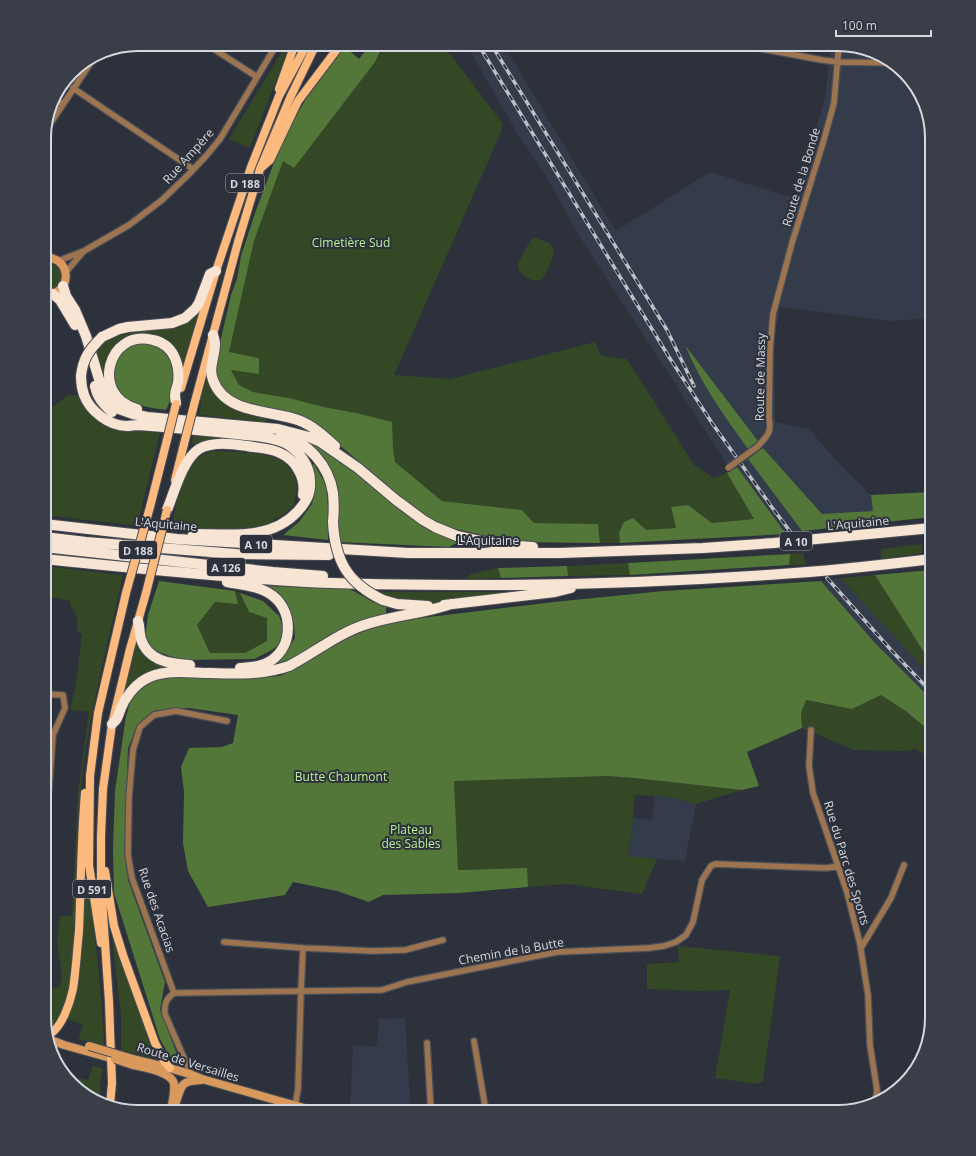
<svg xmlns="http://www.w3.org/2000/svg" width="976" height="1156" font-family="'Open Sans',sans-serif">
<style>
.built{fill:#343b4b}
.green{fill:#344826}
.forest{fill:#537739}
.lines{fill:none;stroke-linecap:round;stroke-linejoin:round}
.stream{stroke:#022628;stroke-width:2}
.street-casing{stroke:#4b4f58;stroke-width:8}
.secondary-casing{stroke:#4b4f58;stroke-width:10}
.primary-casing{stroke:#4b4f58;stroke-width:10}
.highway-casing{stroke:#4b4f58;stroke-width:12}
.street{stroke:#9c7450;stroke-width:5.5}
.secondary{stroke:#d9995d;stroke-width:8}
.primary{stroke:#fcba7e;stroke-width:8}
.highway{stroke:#f8e4d3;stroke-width:10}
.rail-casing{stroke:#bdc0c7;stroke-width:3.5}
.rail{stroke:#2d313b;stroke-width:2;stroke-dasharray:6;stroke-linecap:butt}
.street-bridge-casing{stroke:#4b4f58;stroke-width:8;stroke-linecap:butt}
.secondary-bridge-casing{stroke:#4b4f58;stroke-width:10;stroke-linecap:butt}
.primary-bridge-casing{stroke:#4b4f58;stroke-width:10;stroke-linecap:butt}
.highway-bridge-casing{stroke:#4b4f58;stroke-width:12;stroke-linecap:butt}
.street-bridge{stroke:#9c7450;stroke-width:5.5}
.secondary-bridge{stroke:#d9995d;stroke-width:8}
.primary-bridge{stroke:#fcba7e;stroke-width:8}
.highway-bridge{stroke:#f8e4d3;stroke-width:10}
.labels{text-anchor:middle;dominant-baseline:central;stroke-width:4;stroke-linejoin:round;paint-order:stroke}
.shield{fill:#2d313b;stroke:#a3a6ad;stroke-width:1}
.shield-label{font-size:11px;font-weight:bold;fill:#d5d8de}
.street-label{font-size:12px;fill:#d5d8de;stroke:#2d313b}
.park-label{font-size:12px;fill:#b9ef95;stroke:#2d313b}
.rim{fill:none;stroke:#d5d8de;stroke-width:2}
</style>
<rect width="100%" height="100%" fill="#2d313b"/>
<path class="built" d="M466,44H503L616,231L710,172L790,197L797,194L803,174H808L815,149L811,146L825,98L831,44H844L885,57L913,81L932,138V318L889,321L780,307L774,340L775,422L809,429L840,465L871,495L874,511L824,516L765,451L686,346L693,364L726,418L748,449L727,464L581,239L542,169L520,138Z
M748,459L774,494L802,531L786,534L762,503L737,467Z
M840,578L932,677V700L875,643L821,581Z
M655,795L678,799L696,804L685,861L628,857L633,818L652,820Z
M405,1018L411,1112H357V1109L350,1108L353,1045L377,1046L379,1019Z"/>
<path class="green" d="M286,44H290L250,148L229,139L283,50Z
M387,44H434L451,55L503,124L501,132L394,375L450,379L595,342L601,356L627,359L694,465L714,478L727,473L754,519L712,523L688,505L671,507L676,528L619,533L620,543H600L598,524L534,523L522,510L442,501L395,462L393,449L356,413L324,407L289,398L253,392L239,385L231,369L259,374V358L229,352L254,241L283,160L294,168L375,62Z
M535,237L549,243L554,249C554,255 546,278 540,280C533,283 518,274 518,267C518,261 522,257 524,252C527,247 530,240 535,237Z
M48,263C67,267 66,290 44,290V264Z
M198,313L185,357L181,368L130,339L106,377L101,374L95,350C110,337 129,331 149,330C157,329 166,330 174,328C183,325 190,319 198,313Z
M207,377C220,410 235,411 267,417V422L199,415L201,405V399Z
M68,395L78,396L84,406L93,416L101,422L131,430L160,433L137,526L44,515V414Z
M194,434L265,443L282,447L287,450L285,452L220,443L191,444Z
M213,451L258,453L281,460L294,474L297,489L294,505L284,514L267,524L247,530L172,527C175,509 181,472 196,459C201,455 207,453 213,451Z
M922,544V553L881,559V549Z
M803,553L806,565H789L790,554Z
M628,563L630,575L568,576L567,566Z
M44,566L123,575C109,640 91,705 83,771C78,811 77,853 76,894C76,923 77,1015 48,1029C42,1013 44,1005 49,989L59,988L62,976L57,942L60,916H72L78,793L89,712L70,710L76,683L82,634L77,632C78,625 78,618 74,611C71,607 70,606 70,601L44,595Z
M498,568L501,578L466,579L471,574Z
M875,575L932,665V677L840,578Z
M235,591L240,593L249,612L267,618V641L245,653H210L197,625L215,602L238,603Z
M376,592H512C479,597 435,607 403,601C394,600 385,595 376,592Z
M137,639C149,658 149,662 172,668L123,695Z
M881,695L907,712L932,733V760L916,749L907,751L854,750L802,728L801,713L805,700L852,709Z
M607,776L634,778L742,790L696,804L678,799L655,795V796L635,795L633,818L628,856L657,859L642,894L566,884L528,887L527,868L458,870L453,781Z
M86,881L88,885C95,938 102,991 104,1045L78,1039L83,1024L65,1019L76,983L82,947Z
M111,928L160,1060L121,1050V1016Z
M678,946L780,956L763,1081L757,1084L715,1078L730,990L700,991L647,989V964L679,962Z
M93,1065L103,1069L100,1083V1103L96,1102L63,1075L88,1080Z"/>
<path class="forest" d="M370,45L380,52L375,62L294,168L283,161L254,241L229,352L259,358V374L231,370L239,385L253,392L289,398L324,407L356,413L392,422L393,449L395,462L442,501L522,510L534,523L598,524L600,543L512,542L447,527L423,515L331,438L242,403L220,388L214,369L231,295L237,279L241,256L255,213L278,152L291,125L306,99L345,47L359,59Z
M139,343C143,343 148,342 152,343C170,350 179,371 174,390C172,397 169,403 166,410C152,408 136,406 125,398C121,395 118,390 116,385C108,366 121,348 139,343Z
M685,345L758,441L748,449C724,416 700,382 685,345Z
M298,438L313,442L355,473L402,512L437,533L451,537L459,542L449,547L339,542L337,523L336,493Z
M763,448L822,514L873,511L871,495L932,492V517L802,531L748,459Z
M314,464L326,485L328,507V540L283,535L299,522L312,504L316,486L310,466Z
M737,467L786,534L620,543L619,533L624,522L633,518L646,530L676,528L671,507L688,505L712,523L754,519L727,473Z
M790,554L789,565L630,575L628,563Z
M567,566L568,576L501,578L498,568Z
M932,570V583L926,584L932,590V665L875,575Z
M159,581L235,591L238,604L215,602L197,625L210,653H245L267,641V618L249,612L240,593L263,601L279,616L287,638L272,650L254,659L181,660L153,650L145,639L148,615Z
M821,581L875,643L932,700V733L907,712L881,695L852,709L806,700L801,713L802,728L747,752L759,786L742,790L634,778L607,776L454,781L458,870L527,868L528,887L459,893L383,895L369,902L337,891L293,882L285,895L208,907L188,871L183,843L184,792L181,767L189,748L222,747L233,743L238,715L189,708L153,711L139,723L128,748L125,826L128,880L165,982L160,1009L181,1065L171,1059L160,1039L114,893L113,849L115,791L126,716L132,696L143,685L156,678L171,676L259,677L280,676L348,638L376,626L421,618L554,602L664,591Z
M267,586L350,589L373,602L386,606V614L367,619L275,668L260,670L274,663L286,652L295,638L294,624L290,609L281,598Z"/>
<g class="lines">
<path class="stream" d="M783,44L824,51"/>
<defs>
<path id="street" d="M206,44L257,77
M736,44L822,60L838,62L892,63
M73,88L193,169
M53,98L63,104
M44,133L96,55
M58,261L84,251L129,225L162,200L189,174L206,156L220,139L277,44
M66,272L83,252
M757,447C767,436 772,433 769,418L770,350L773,314L792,243L823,143L834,103L839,44
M811,730L809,766L813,793L847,892L860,944L868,995L870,1045L877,1090L876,1099
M44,821L49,788L53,735L65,708L63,695L44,694
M224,942L303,948
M861,948L891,898L904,865
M174,993L382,990L407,982L557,952L649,948L664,946L676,942L686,935L693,922L702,880L711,866L715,864L827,868L838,866
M174,993L132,878L128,855L129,797L133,750L140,727L154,715L176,711L227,721
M174,993C166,999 164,1004 165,1014L191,1074
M474,1041L486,1112
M427,1043L431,1112
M295,1106L298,1089L301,991L303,948L373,951L405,950L443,940"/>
<path id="secondary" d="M44,294C73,297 73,255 44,258
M51,1040L64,1045L107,1057
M133,1059C156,1065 180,1069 202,1079L318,1112
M133,1065C143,1067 172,1072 174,1084C175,1093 172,1103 171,1112
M176,1102C182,1084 181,1081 201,1080
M689,1112L704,1110L764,1112"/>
<path id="primary" d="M279,89L280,86L295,44
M262,167L270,160L298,101L341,44
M181,388L216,271L251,167L279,96L307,44
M194,405L238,242L260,169L290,98L316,44
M175,480L184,444
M150,507L167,440
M105,871L114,926L123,955L155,1043L164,1061L170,1068
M101,943L89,865L90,776L98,713L126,593
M50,1034C62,1027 70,1003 73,989C76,970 77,950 79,931C81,885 81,839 85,793
M110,1105L112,1083L109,1002L101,883V836L103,789L112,724L130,649L146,593"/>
<path id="highway" d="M63,286L66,296L75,310L86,336L102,389L109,400L119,409L133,414L147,417L278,429L309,437L319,441L358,468L396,500L423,520L435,527L457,536L480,541L505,545L533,547
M53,294L60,300L75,325
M213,335C214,338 215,341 215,344C215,357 208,368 213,380C225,414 270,410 298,420C312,425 324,436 335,446
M102,337L119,329L128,327L172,323L185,318L195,309L199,303L210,274L216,271
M81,376C81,383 82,389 84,395C90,411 109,426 127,426C130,426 134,425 137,425C167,427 197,430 227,433C244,435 273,436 287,444C300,452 310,466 310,481C311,494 306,502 298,511C271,541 229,534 193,534
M95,386C97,397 103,404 112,412
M137,409C90,397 107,328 153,340C162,342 170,348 174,356C178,364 179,375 178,383C177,387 175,391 175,395C175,398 176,402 176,404
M281,436C308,441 329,466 333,493C334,503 334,512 333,522
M167,510C174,493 183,459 199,449C213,441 233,444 247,446C258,448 270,448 280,453C296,460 306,478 303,495
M44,524L177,539L408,553H560L703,548L774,543L932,528
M44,537L86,542L236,554L329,555
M44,547L273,572L323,576
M44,559C131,568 219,577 307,582C365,585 423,585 481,585C581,585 681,581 781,574C831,571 882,565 932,559
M227,582C243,585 260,586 273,596C293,612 293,645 272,660C262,667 251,667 240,668
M383,600L397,604L428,606
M444,605L555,592L571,588
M138,621C140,627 139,633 141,639C148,661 170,664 190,665
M112,724C118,719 118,716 121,708C125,698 134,686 144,680C163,668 188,673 210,673C237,674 263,675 289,666C314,653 337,634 364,625C393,615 423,614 451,604"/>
</defs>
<use href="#street" class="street-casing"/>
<use href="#secondary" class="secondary-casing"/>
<use href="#primary" class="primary-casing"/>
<use href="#highway" class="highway-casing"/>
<use href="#street" class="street"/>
<use href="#secondary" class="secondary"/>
<use href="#primary" class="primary"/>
<use href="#highway" class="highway"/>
<defs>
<path id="rail" d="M478,44L669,357L712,423L771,506L792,534
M491,44L667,330L694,386
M827,578L892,651L932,693"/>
</defs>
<use href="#rail" class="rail-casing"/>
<use href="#rail" class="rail"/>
<defs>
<path id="street-bridge" d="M728,468L757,447"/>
<path id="secondary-bridge" d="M89,1046L133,1059
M115,1059L133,1065"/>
<path id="primary-bridge" d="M167,440L176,404
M184,444L194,405
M126,593L150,507
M146,593L167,510"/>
<path id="highway-bridge" d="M81,376C83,358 89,350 102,337
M333,522C335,560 347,583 383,600"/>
</defs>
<use href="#street-bridge" class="street-bridge-casing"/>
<use href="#secondary-bridge" class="secondary-bridge-casing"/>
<use href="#primary-bridge" class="primary-bridge-casing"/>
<use href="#highway-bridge" class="highway-bridge-casing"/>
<use href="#street-bridge" class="street-bridge"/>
<use href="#secondary-bridge" class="secondary-bridge"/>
<use href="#primary-bridge" class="primary-bridge"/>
<use href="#highway-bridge" class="highway-bridge"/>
</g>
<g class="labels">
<g class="shield">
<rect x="226" y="174" width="38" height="18" rx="3"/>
<rect x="780" y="532" width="32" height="18" rx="3"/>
<rect x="240" y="535" width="32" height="18" rx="3"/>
<rect x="119" y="541" width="38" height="18" rx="3"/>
<rect x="207" y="558" width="38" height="18" rx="3"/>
<rect x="73" y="880" width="38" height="18" rx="3"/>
</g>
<g class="shield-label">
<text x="245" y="183">D 188</text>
<text x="796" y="541">A 10</text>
<text x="256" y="544">A 10</text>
<text x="138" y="550">D 188</text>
<text x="226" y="567">A 126</text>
<text x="92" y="889">D 591</text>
</g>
<g class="street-label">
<text transform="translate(188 156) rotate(-48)">Rue Ampère</text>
<text transform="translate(801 177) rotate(-73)">Route de la Bonde</text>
<text transform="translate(760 377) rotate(-89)">Route de Massy</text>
<text transform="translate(858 523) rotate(-5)">L'Aquitaine</text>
<text transform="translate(166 524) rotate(5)">L'Aquitaine</text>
<text x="488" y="540">L'Aquitaine</text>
<text transform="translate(847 863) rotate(73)">Rue du Parc des Sports</text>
<text transform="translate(157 910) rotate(71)">Rue des Acacias</text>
<text transform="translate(511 951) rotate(-10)">Chemin de la Butte</text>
<text transform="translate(188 1062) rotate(17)">Route de Versailles</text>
</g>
<g class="park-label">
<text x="351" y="242">Cimetière Sud</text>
<text x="341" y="776">Butte Chaumont</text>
<text x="411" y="829">Plateau<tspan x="411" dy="14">des Sables</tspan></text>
</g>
</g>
<path d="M0 0H976V1156H0ZM138 51H838A87 87 0 0 1 925 138V1018A87 87 0 0 1 838 1105H138A87 87 0 0 1 51 1018V138A87 87 0 0 1 138 51Z" fill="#3a3e48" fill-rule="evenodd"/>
<path class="rim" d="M138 51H838A87 87 0 0 1 925 138V1018A87 87 0 0 1 838 1105H138A87 87 0 0 1 51 1018V138A87 87 0 0 1 138 51Z"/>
<path d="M836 30v6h95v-6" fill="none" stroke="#d5d8de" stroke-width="2"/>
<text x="842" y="30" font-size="12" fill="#d5d8de" stroke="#2d313b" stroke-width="3" paint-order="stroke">100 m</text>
</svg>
